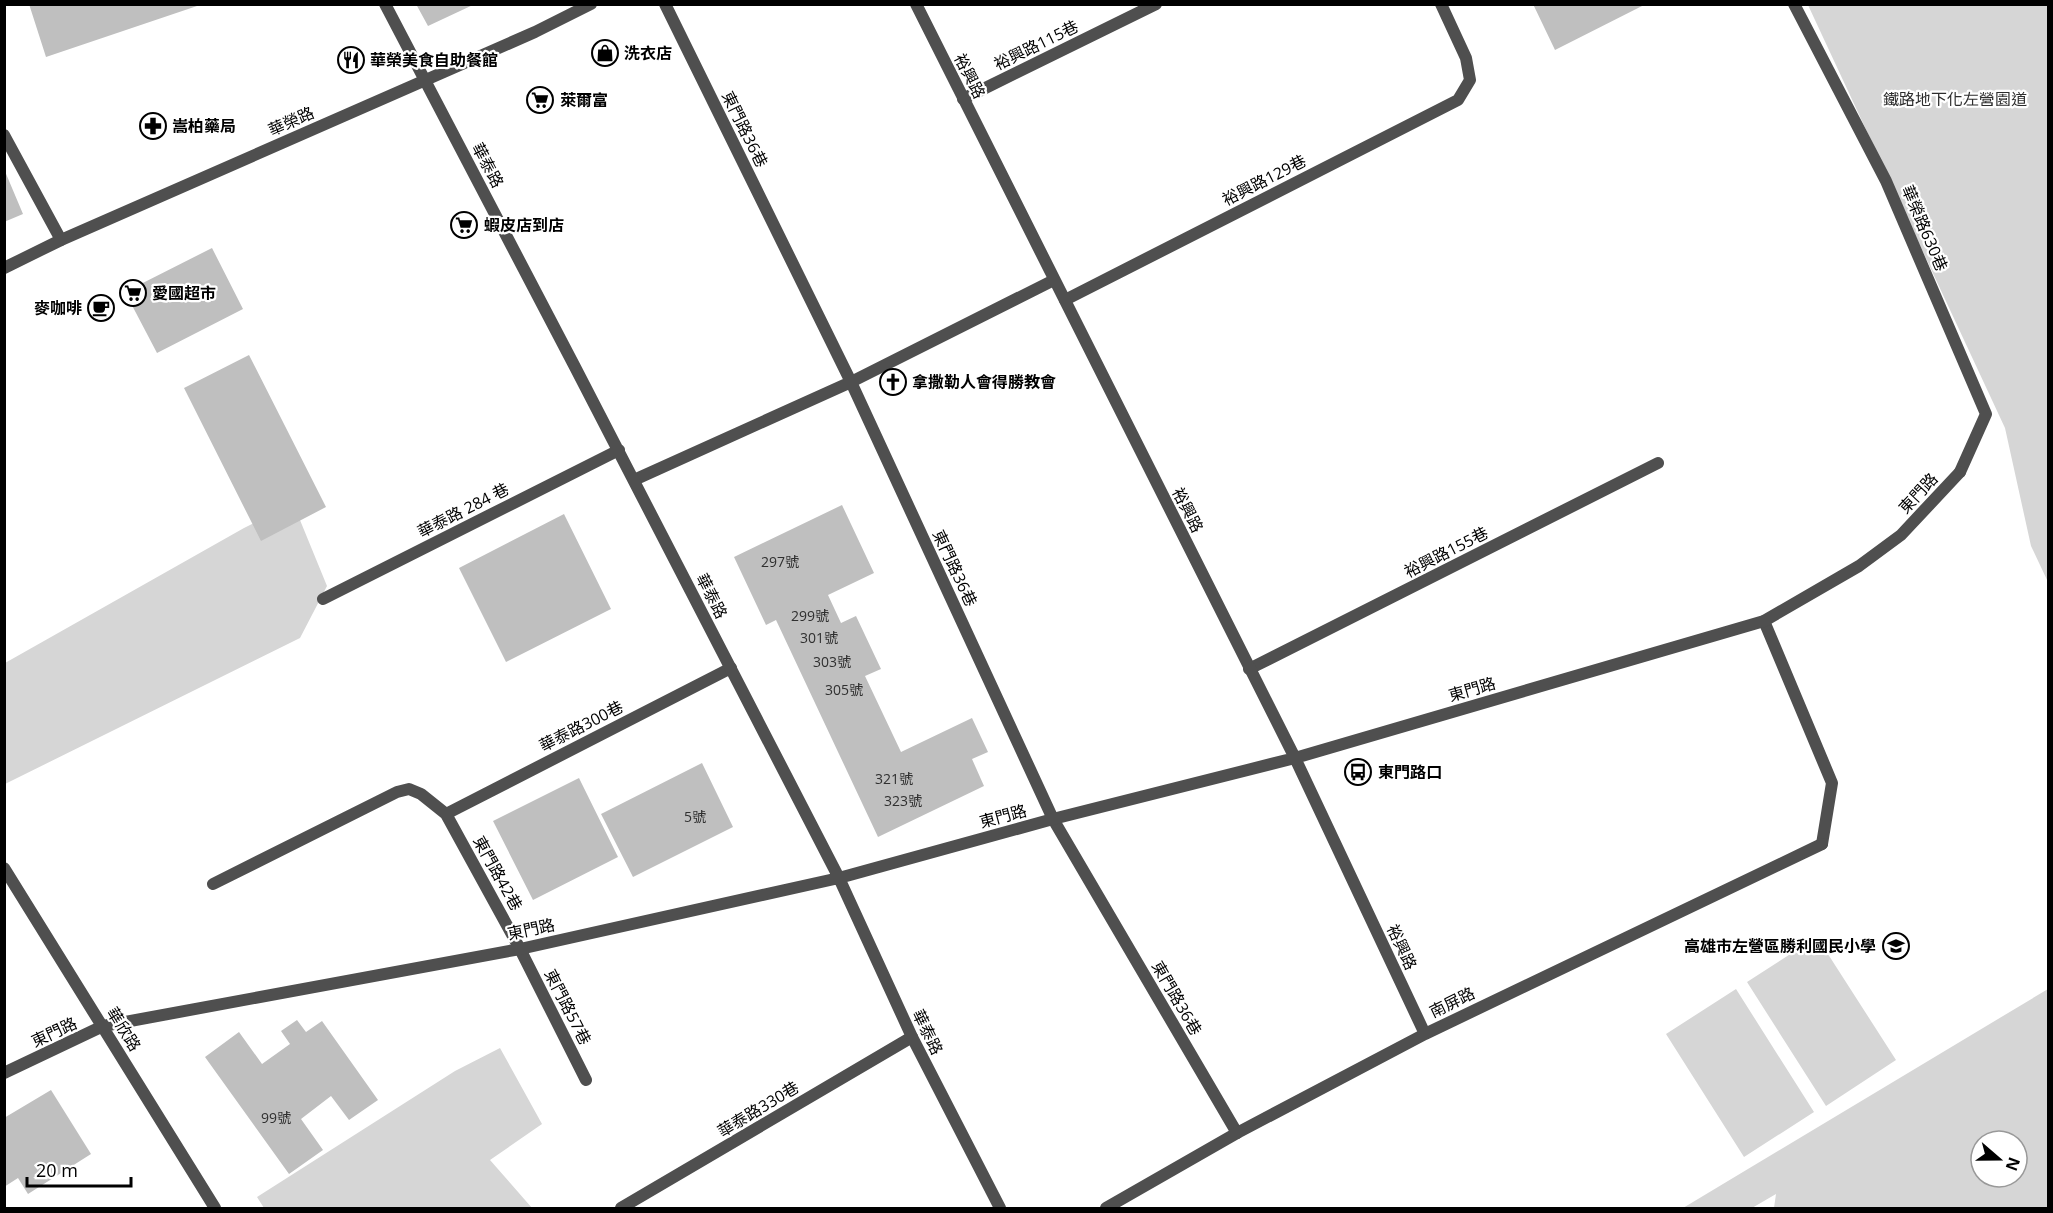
<svg xmlns="http://www.w3.org/2000/svg" width="2053" height="1213" font-family="'Open Sans','Noto Sans TC',sans-serif">
<style>
.green{fill:#d6d6d6;fill-rule:evenodd}
.building{fill:#bfbfbf}
.lines{fill:none;stroke-linecap:round;stroke-linejoin:round}
.service{stroke:#4f4f4f;stroke-width:12}
.minor{stroke:#4f4f4f;stroke-width:12}
.labels{text-anchor:middle;dominant-baseline:central;stroke-width:4.5;stroke-linejoin:round;paint-order:stroke}
.number-label{font-size:14px;fill:#303030}
.street-label{font-size:16px;fill:#000;stroke:#fff}
.poi-label{font-size:16px;font-weight:bold;fill:#000;stroke:#fff;text-anchor:start}
.park-label{font-size:16px;fill:#2d2d2d;stroke:#fff}
</style>
<rect width="100%" height="100%" fill="#fff"/>
<path class="green" d="M1808,5H2048V582L2031,546L2005,428Z
M293,503L327,586L300,638L5,784V663L244,528Z
M1817,937L1896,1060L1826,1106L1747,982Z
M1736,989L1814,1112L1744,1157L1666,1034Z
M2048,989V1208H1774L1776,1194L1752,1208H1683ZM1981,1141H2017V1177H1981Z
M500,1048L542,1124L490,1160L532,1208H264L257,1197L455,1071Z"/>
<path class="building" d="M29,4H200V5L46,57Z
M416,4H475L428,26Z
M1533,4H1646L1555,50Z
M4,169L23,214L4,222Z
M212,248L243,309L157,353L125,292Z
M249,355L326,507L261,541L184,388Z
M842,505L874,573L828,595L841,623L856,616L881,669L865,676L901,752L972,718L988,752L972,759L984,786L878,837L776,620L766,625L734,557Z
M564,514L611,609L506,662L459,568Z
M702,763L733,827L633,877L601,814Z
M579,778L618,857L533,900L493,821Z
M297,1020L306,1032L322,1021L378,1100L349,1120L331,1096L301,1119L323,1150L289,1174L205,1057L239,1032L262,1064L290,1044L281,1031Z
M51,1090L91,1154L28,1194L18,1178L4,1187V1118Z"/>
<g class="lines">
<path class="service" d="M665,4L851,382L1053,819L1237,1133
M1794,4L1886,181L1986,414L1960,472
M963,99L1156,4
M4,135L61,240
M1065,300L1458,100L1470,80L1466,58L1441,4
M634,480L851,382L1054,280
M1764,621L1832,783L1822,844
M1249,669L1658,463
M446,814L731,668
M213,884L397,792L409,789L421,794L446,814L520,949L586,1080
M621,1208L912,1037"/>
<path class="minor" d="M385,4L575,367L839,878L912,1037L1000,1208
M916,4L1295,758L1425,1034
M4,268L61,240L535,32L591,4
M323,599L619,450
M4,868L215,1208
M4,1073L103,1026L520,949L839,878L1053,819L1295,758L1764,621L1859,566L1901,535L1960,472
M1106,1208L1237,1133L1425,1034L1822,844"/>
</g>
<defs>
<symbol id="shop-ring" viewBox="-11 -11 22 22"><circle r="9.5" fill="#fff" stroke="#000" stroke-width="1.5"/><path d="M-5-2.5h2.3a2.7 3.5 0 0 1 5.4 0H5L5.5 6h-11ZM-1.5-2.5h3a1.5 2.3 0 0 0-3 0Z" fill="#000"/></symbol>
<symbol id="restaurant-ring" viewBox="-11 -11 22 22"><circle r="9.5" fill="#fff" stroke="#000" stroke-width="1.5"/><path d="M-5-6h1v4h1v-4h1v4h1v-4h1v5L-1.5 .5V6h-2V.5L-5-1ZM5-6V6H3V1.5H1.5Q1.5-4 5-6Z" fill="#000"/></symbol>
<symbol id="supermarket-ring" viewBox="-11 -11 22 22"><circle r="9.5" fill="#fff" stroke="#000" stroke-width="1.5"/><path d="M-6-5.5h2.5l.6 2H6L4.5 2H-2.5L-4.4-4H-6ZM-1.5 3.2a1.3 1.3 0 1 0 .1 0ZM3 3.2a1.3 1.3 0 1 0 .1 0Z" fill="#000"/></symbol>
<symbol id="pharmacy-ring" viewBox="-11 -11 22 22"><circle r="9.5" fill="#fff" stroke="#000" stroke-width="1.5"/><path d="M-2-6h4v4h4v4h-4v4h-4v-4h-4v-4h4Z" fill="#000"/></symbol>
<symbol id="cafe-ring" viewBox="-11 -11 22 22"><circle r="9.5" fill="#fff" stroke="#000" stroke-width="1.5"/><path d="M-5.5-4.5H6V0H3Q3 3.5 0 3.5H-2.5Q-5.5 3.5-5.5 0ZM3-3.2v2h1.7v-2ZM-6 4.5H4V6H-6Z" fill="#000"/></symbol>
<symbol id="church-ring" viewBox="-11 -11 22 22"><circle r="9.5" fill="#fff" stroke="#000" stroke-width="1.5"/><path d="M-1.2-6h2.4v3.5h3.3v2.4h-3.3V6h-2.4V-.1h-3.3v-2.4h3.3Z" fill="#000"/></symbol>
<symbol id="bus-ring" viewBox="-11 -11 22 22"><circle r="9.5" fill="#fff" stroke="#000" stroke-width="1.5"/><path d="M-5-6H5V4H4V6H2V4H-2V6H-4V4H-5ZM-3.5-4V0h7V-4ZM-3.5 1.2v1.5H-2V1.2ZM2 1.2v1.5H3.5V1.2Z" fill="#000"/></symbol>
<symbol id="school-ring" viewBox="-11 -11 22 22"><circle r="9.5" fill="#fff" stroke="#000" stroke-width="1.5"/><path d="M0-5L7-2L0 1L-7-2ZM-4 1L0 2.5L4 1V4Q0 6-4 4Z" fill="#000"/></symbol>
</defs>
<g fill-rule="evenodd">
<use href="#shop-ring" x="590" y="38" width="30" height="30"/>
<use href="#restaurant-ring" x="336" y="45" width="30" height="30"/>
<use href="#supermarket-ring" x="525" y="85" width="30" height="30"/>
<use href="#pharmacy-ring" x="138" y="111" width="30" height="30"/>
<use href="#supermarket-ring" x="449" y="210" width="30" height="30"/>
<use href="#supermarket-ring" x="118" y="278" width="30" height="30"/>
<use href="#cafe-ring" x="86" y="293" width="30" height="30"/>
<use href="#church-ring" x="878" y="367" width="30" height="30"/>
<use href="#bus-ring" x="1343" y="757" width="30" height="30"/>
<use href="#school-ring" x="1881" y="931" width="30" height="30"/>
</g>
<g class="labels">
<g class="number-label">
<text x="780" y="561">297號</text>
<text x="810" y="615">299號</text>
<text x="819" y="637">301號</text>
<text x="832" y="661">303號</text>
<text x="844" y="689">305號</text>
<text x="894" y="778">321號</text>
<text x="903" y="800">323號</text>
<text x="695" y="816">5號</text>
<text x="276" y="1117">99號</text>
</g>
<g class="street-label">
<text transform="translate(1036 45) rotate(-26)">裕興路115巷</text>
<text transform="translate(970 76) rotate(63)">裕興路</text>
<text transform="translate(291 121) rotate(-24)">華榮路</text>
<text transform="translate(745 129) rotate(64)">東門路36巷</text>
<text transform="translate(488 165) rotate(62)">華泰路</text>
<text transform="translate(1264 180) rotate(-27)">裕興路129巷</text>
<text transform="translate(1925 228) rotate(67)">華榮路630巷</text>
<text transform="translate(1918 493) rotate(-47)">東門路</text>
<text transform="translate(463 510) rotate(-27)">華泰路 284 巷</text>
<text transform="translate(1188 510) rotate(63)">裕興路</text>
<text transform="translate(1446 552) rotate(-27)">裕興路155巷</text>
<text transform="translate(955 568) rotate(65)">東門路36巷</text>
<text transform="translate(712 596) rotate(63)">華泰路</text>
<text transform="translate(1472 689) rotate(-16)">東門路</text>
<text transform="translate(581 726) rotate(-27)">華泰路300巷</text>
<text transform="translate(1003 816) rotate(-15)">東門路</text>
<text transform="translate(498 873) rotate(61)">東門路42巷</text>
<text transform="translate(531 929) rotate(-12)">東門路</text>
<text transform="translate(1402 947) rotate(65)">裕興路</text>
<text transform="translate(1177 998) rotate(60)">東門路36巷</text>
<text transform="translate(1452 1002) rotate(-26)">南屏路</text>
<text transform="translate(568 1007) rotate(63)">東門路57巷</text>
<text transform="translate(124 1029) rotate(58)">華欣路</text>
<text transform="translate(54 1032) rotate(-25)">東門路</text>
<text transform="translate(928 1032) rotate(64)">華泰路</text>
<text transform="translate(758 1109) rotate(-31)">華泰路330巷</text>
</g>
<g class="poi-label">
<text x="624" y="53">洗衣店</text>
<text x="370" y="60">華榮美食自助餐館</text>
<text x="560" y="100">萊爾富</text>
<text x="172" y="126">嵩柏藥局</text>
<text x="484" y="225">蝦皮店到店</text>
<text x="152" y="293">愛國超市</text>
<text x="82" y="308" text-anchor="end">麥咖啡</text>
<text x="912" y="382">拿撒勒人會得勝教會</text>
<text x="1378" y="772">東門路口</text>
<text x="1876" y="946" text-anchor="end">高雄市左營區勝利國民小學</text>
</g>
<g class="park-label">
<text x="1955" y="99">鐵路地下化左營園道</text>
</g>
</g>
<rect width="2053" height="1213" fill="none" stroke="#000000" stroke-width="12"/>
<g transform="translate(1999 1159) rotate(110)"><circle r="28" fill="#ffffff" stroke="#999999" stroke-width="1.5"/>
<path d="M0-4.5L10 22L0 15L-10 22Z" fill="#000000"/>
<text y="-9" font-size="16" font-weight="bold" text-anchor="middle" fill="#000000">N</text>
</g>
<path d="M27 1177v9h104v-9" fill="none" stroke="#000000" stroke-width="3"/>
<text x="36" y="1177" font-size="18" fill="#000000" stroke="#ffffff" stroke-width="4.5" paint-order="stroke">20 m</text>
</svg>
